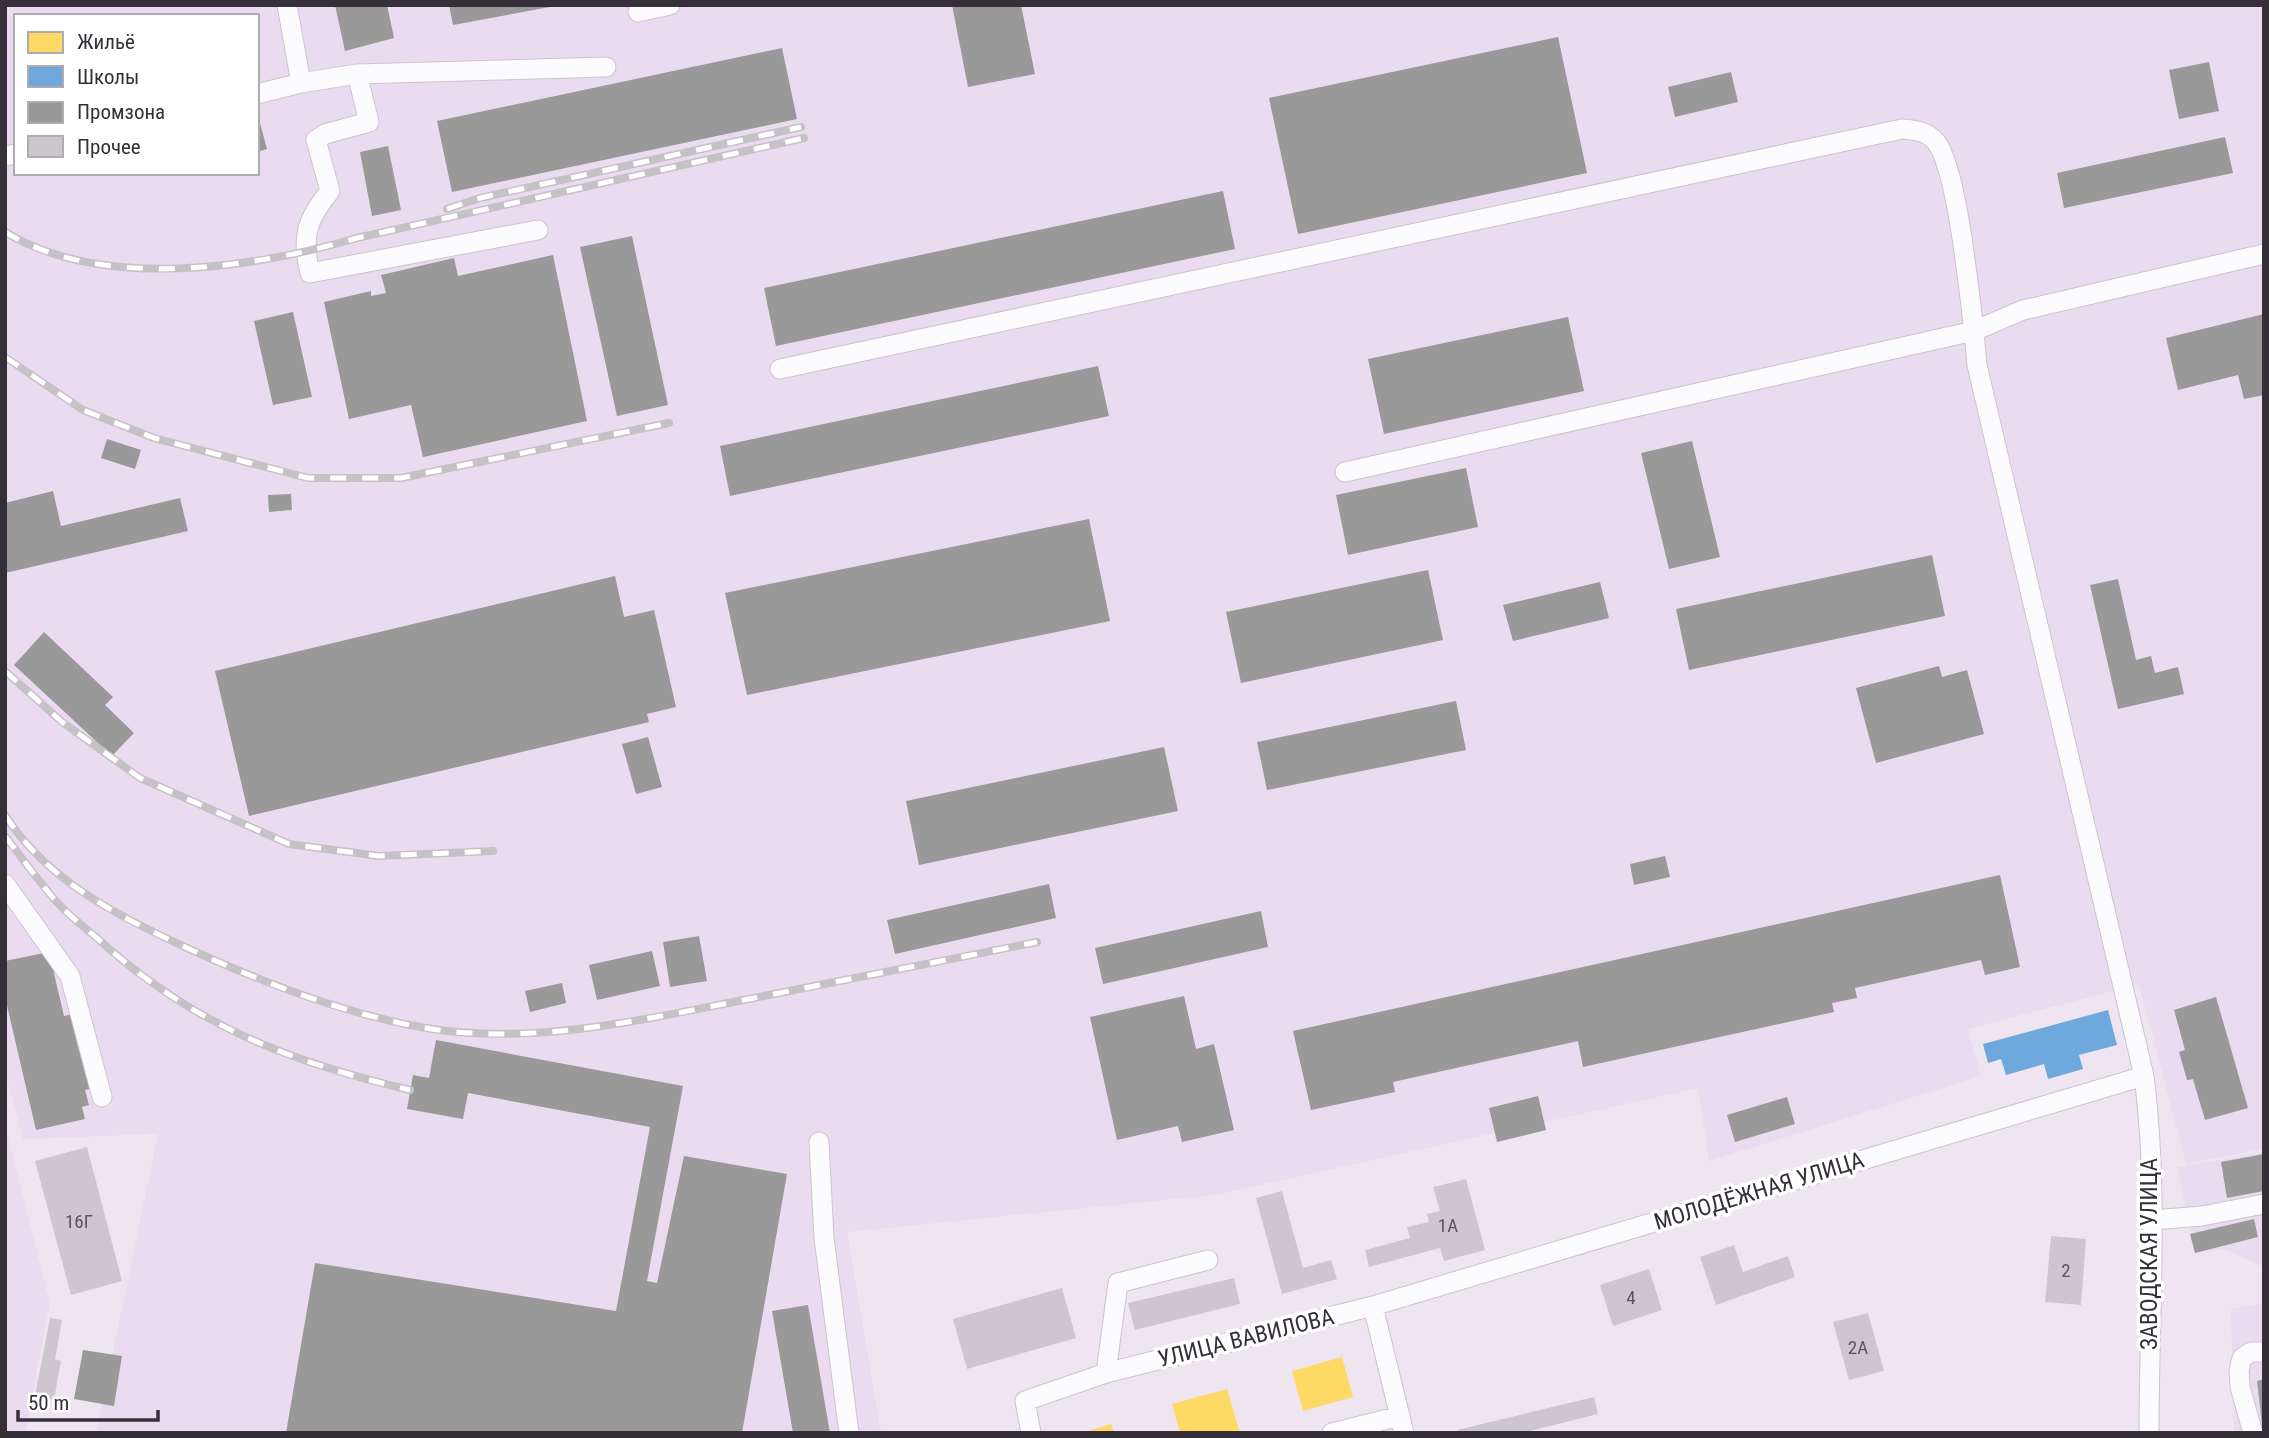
<svg xmlns="http://www.w3.org/2000/svg" width="2269" height="1438" font-family="'Roboto Condensed',sans-serif">
<style>
.built{fill:#ebdbf0;fill-rule:evenodd}
.homes{fill:#ffd966}
.schools{fill:#6fa8dc}
.industry{fill:#999}
.building{fill:#cdc6cf}
.lines{fill:none;stroke-linecap:round;stroke-linejoin:round}
.minor-casing{stroke:#cbc4ce;stroke-width:21}
.minor{stroke:#fcfbfd;stroke-width:19}
.rail-casing{stroke:#c4c2c5;stroke-width:8}
.rail{stroke:#fff;stroke-width:5;stroke-dasharray:16;stroke-linecap:butt}
.labels{text-anchor:middle;dominant-baseline:central;stroke-width:7;stroke-linejoin:round;paint-order:stroke}
.number-label{font-size:19px;fill:#5b555e}
.street-label{font-size:23px;fill:#352f38;stroke:#fff}
</style>
<rect width="100%" height="100%" fill="#eee5f1"/>
<path class="built" d="M5,5H2264V1149L2186,1164L2139,984L1968,1029L1981,1076L1709,1161L1698,1088L1215,1195L847,1232L881,1433H96L158,1134L23,1139L5,1072ZM16,16H257V173H16Z
M5,1126L50,1303L25,1433H5Z
M2264,1152V1267L2224,1249L2195,1253L2177,1167Z
M2264,1303V1433H2234L2231,1309Z"/>
<path class="homes" d="M1342,1357L1353,1397L1303,1411L1292,1371Z
M1227,1389L1240,1433H1180L1172,1404Z
M1111,1424L1114,1433H1085V1432Z"/>
<path class="schools" d="M2108,1010L2117,1045L2079,1055L2083,1069L2048,1079L2044,1064L2006,1075L2001,1059L1988,1063L1983,1044Z"/>
<path class="industry" d="M335,5H387L394,38L345,51Z
M449,5H550V7L453,25Z
M952,5H1021L1035,74L968,87Z
M1558,37L1587,173L1298,234L1269,98Z
M782,48L797,119L452,192L437,121Z
M2209,62L2219,111L2179,119L2169,70Z
M1731,72L1738,102L1675,117L1668,87Z
M260,123L267,149L257,152V124Z
M2225,137L2233,173L2064,208L2057,173Z
M388,146L401,210L372,216L360,152Z
M1223,191L1235,249L776,346L764,288Z
M632,236L668,405L617,416L580,247Z
M553,255L587,421L423,457L411,405L349,419L324,302L371,291V296L386,293L381,275L454,258L458,276Z
M293,312L312,397L273,405L254,321Z
M2264,314V395L2244,399L2238,375L2178,390L2166,338Z
M1568,317L1584,391L1384,434L1368,359Z
M1098,366L1109,416L730,496L720,446Z
M107,439L141,450L135,469L101,458Z
M1692,441L1720,557L1669,569L1641,453Z
M1466,468L1478,527L1348,555L1336,495Z
M53,491L61,526L180,498L188,531L5,573V503Z
M291,494L292,510L269,512L268,495Z
M1089,519L1110,621L747,695L725,593Z
M1932,555L1945,616L1689,670L1676,609Z
M1428,570L1443,640L1241,683L1226,612Z
M615,576L624,617L654,610L676,707L647,714L649,722L249,816L215,671Z
M2118,579L2136,660L2151,656L2155,673L2178,667L2184,694L2118,709L2090,585Z
M1600,582L1609,618L1513,641L1503,605Z
M44,632L113,697L105,705L134,733L112,756L14,665Z
M1939,666L1942,677L1967,670L1984,734L1876,763L1856,688Z
M1456,701L1466,750L1267,790L1257,742Z
M648,737L662,787L636,794L622,744Z
M1164,747L1178,811L919,865L906,801Z
M1665,856L1670,877L1634,885L1630,864Z
M2000,875L2020,967L1985,975L1981,960L1855,988L1857,998L1832,1003L1834,1012L1583,1067L1578,1041L1393,1082L1395,1092L1311,1110L1293,1031Z
M1049,884L1056,918L895,954L887,920Z
M1261,911L1268,947L1103,984L1095,948Z
M699,936L707,981L670,987L663,942Z
M652,951L660,986L597,1000L589,965Z
M49,952L64,1016L77,1013L93,1088L85,1090L89,1105L82,1107L85,1119L36,1130L5,997V961Z
M562,983L566,1003L530,1012L525,991Z
M1184,996L1196,1049L1214,1044L1234,1130L1182,1142L1178,1126L1117,1140L1090,1017Z
M2216,997L2248,1108L2205,1120L2193,1079L2187,1080L2179,1052L2185,1050L2174,1010Z
M436,1040L683,1086L647,1281L657,1283L684,1156L787,1174L742,1433H286L315,1263L616,1311L650,1127L468,1093L463,1119L407,1109L413,1075L429,1078Z
M1538,1096L1546,1130L1497,1142L1489,1108Z
M1787,1097L1795,1124L1735,1142L1727,1115Z
M2264,1154V1191L2227,1198L2221,1162Z
M2254,1219L2258,1237L2195,1253L2190,1234Z
M808,1305L830,1433H793L772,1311Z
M83,1350L122,1356L114,1406L74,1399Z
M2264,1379V1433H2263L2257,1381Z"/>
<path class="building" d="M87,1147L122,1281L71,1295L35,1161Z
M1466,1179L1485,1250L1444,1261L1440,1248L1369,1267L1365,1250L1410,1238L1407,1227L1429,1222L1427,1214L1440,1211L1433,1187Z
M1282,1191L1303,1268L1331,1260L1337,1279L1282,1294L1256,1198Z
M2051,1236L2086,1239L2081,1305L2045,1302Z
M1734,1245L1743,1272L1788,1256L1795,1277L1716,1305L1700,1257Z
M1649,1269L1662,1310L1613,1326L1600,1285Z
M1234,1278L1240,1304L1135,1330L1128,1303Z
M1062,1288L1076,1338L967,1369L953,1319Z
M1868,1313L1884,1371L1849,1380L1833,1322Z
M50,1318L62,1320L55,1359L61,1361L54,1400L35,1396Z
M1594,1397L1598,1414L1522,1433H1457V1430Z"/>
<g class="lines">
<defs>
<path id="minor" d="M638,12L670,5
M357,74L369,122L325,134L316,140L330,191C307,219 301,237 310,273L538,230
M301,83L357,74L606,67
M257,94L301,83L287,5
M5,156L16,154
M780,369L1902,129C1915,130 1927,131 1936,142C1957,168 1969,292 1974,331L2023,310L2264,254
M1345,472L1974,331L1977,365L2144,1076C2159,1194 2149,1315 2149,1433
M5,884L70,976L102,1097
M819,1142L824,1238L849,1433
M2152,1220L2202,1216L2264,1204
M1373,1306L1404,1433
M1106,1373L1118,1283L1208,1260
M1031,1433L1025,1401L1106,1373L1373,1306L2144,1076
M1332,1433L1400,1416
M2253,1433L2240,1387L2239,1370L2242,1358L2251,1352H2264"/>
</defs>
<use href="#minor" class="minor-casing"/>
<use href="#minor" class="minor"/>
<defs>
<path id="rail" d="M447,209L480,198L801,127
M5,232C102,291 254,268 357,238L804,138
M5,357L83,410L154,438L308,478H401L669,423
M5,671L62,722L140,778L289,844L379,856L493,851
M5,815C46,880 118,916 185,947C261,982 344,1014 426,1028C534,1046 644,1019 749,999C845,980 941,961 1037,942
M5,836C21,857 37,879 54,899C67,914 83,926 98,939C193,1025 287,1061 410,1090"/>
</defs>
<use href="#rail" class="rail-casing"/>
<use href="#rail" class="rail"/>
</g>
<g class="labels">
<g class="number-label">
<text x="79" y="1221">16Г</text>
<text x="1448" y="1225">1А</text>
<text x="2066" y="1270">2</text>
<text x="1631" y="1297">4</text>
<text x="1858" y="1347">2А</text>
</g>
<g class="street-label">
<text transform="translate(1759 1191) rotate(-17)">МОЛОДЁЖНАЯ УЛИЦА</text>
<text transform="translate(2149 1254) rotate(-90)">ЗАВОДСКАЯ УЛИЦА</text>
<text transform="translate(1246 1338) rotate(-14)">УЛИЦА ВАВИЛОВА</text>
</g>
</g>
<rect width="2269" height="1438" fill="none" stroke="#352f38" stroke-width="14"/>
<rect x="14" y="14" width="245" height="161" fill="#ffffff" stroke="#aeacaf" stroke-width="2"/>
<rect x="28" y="32" width="35" height="21" fill="#ffd966" stroke="#aeacaf" stroke-width="2"/>
<text x="77" y="49" font-size="21" fill="#352f38">Жильё</text>
<rect x="28" y="66" width="35" height="21" fill="#6fa8dc" stroke="#aeacaf" stroke-width="2"/>
<text x="77" y="84" font-size="21" fill="#352f38">Школы</text>
<rect x="28" y="102" width="35" height="21" fill="#999999" stroke="#aeacaf" stroke-width="2"/>
<text x="77" y="119" font-size="21" fill="#352f38">Промзона</text>
<rect x="28" y="136" width="35" height="21" fill="#cdc6cf" stroke="#aeacaf" stroke-width="2"/>
<text x="77" y="154" font-size="21" fill="#352f38">Прочее</text>
<path d="M18 1410v10h140v-10" fill="none" stroke="#352f38" stroke-width="3.5"/>
<text x="28" y="1410" font-size="21" fill="#352f38" stroke="#ffffff" stroke-width="5" paint-order="stroke">50 m</text>
</svg>
